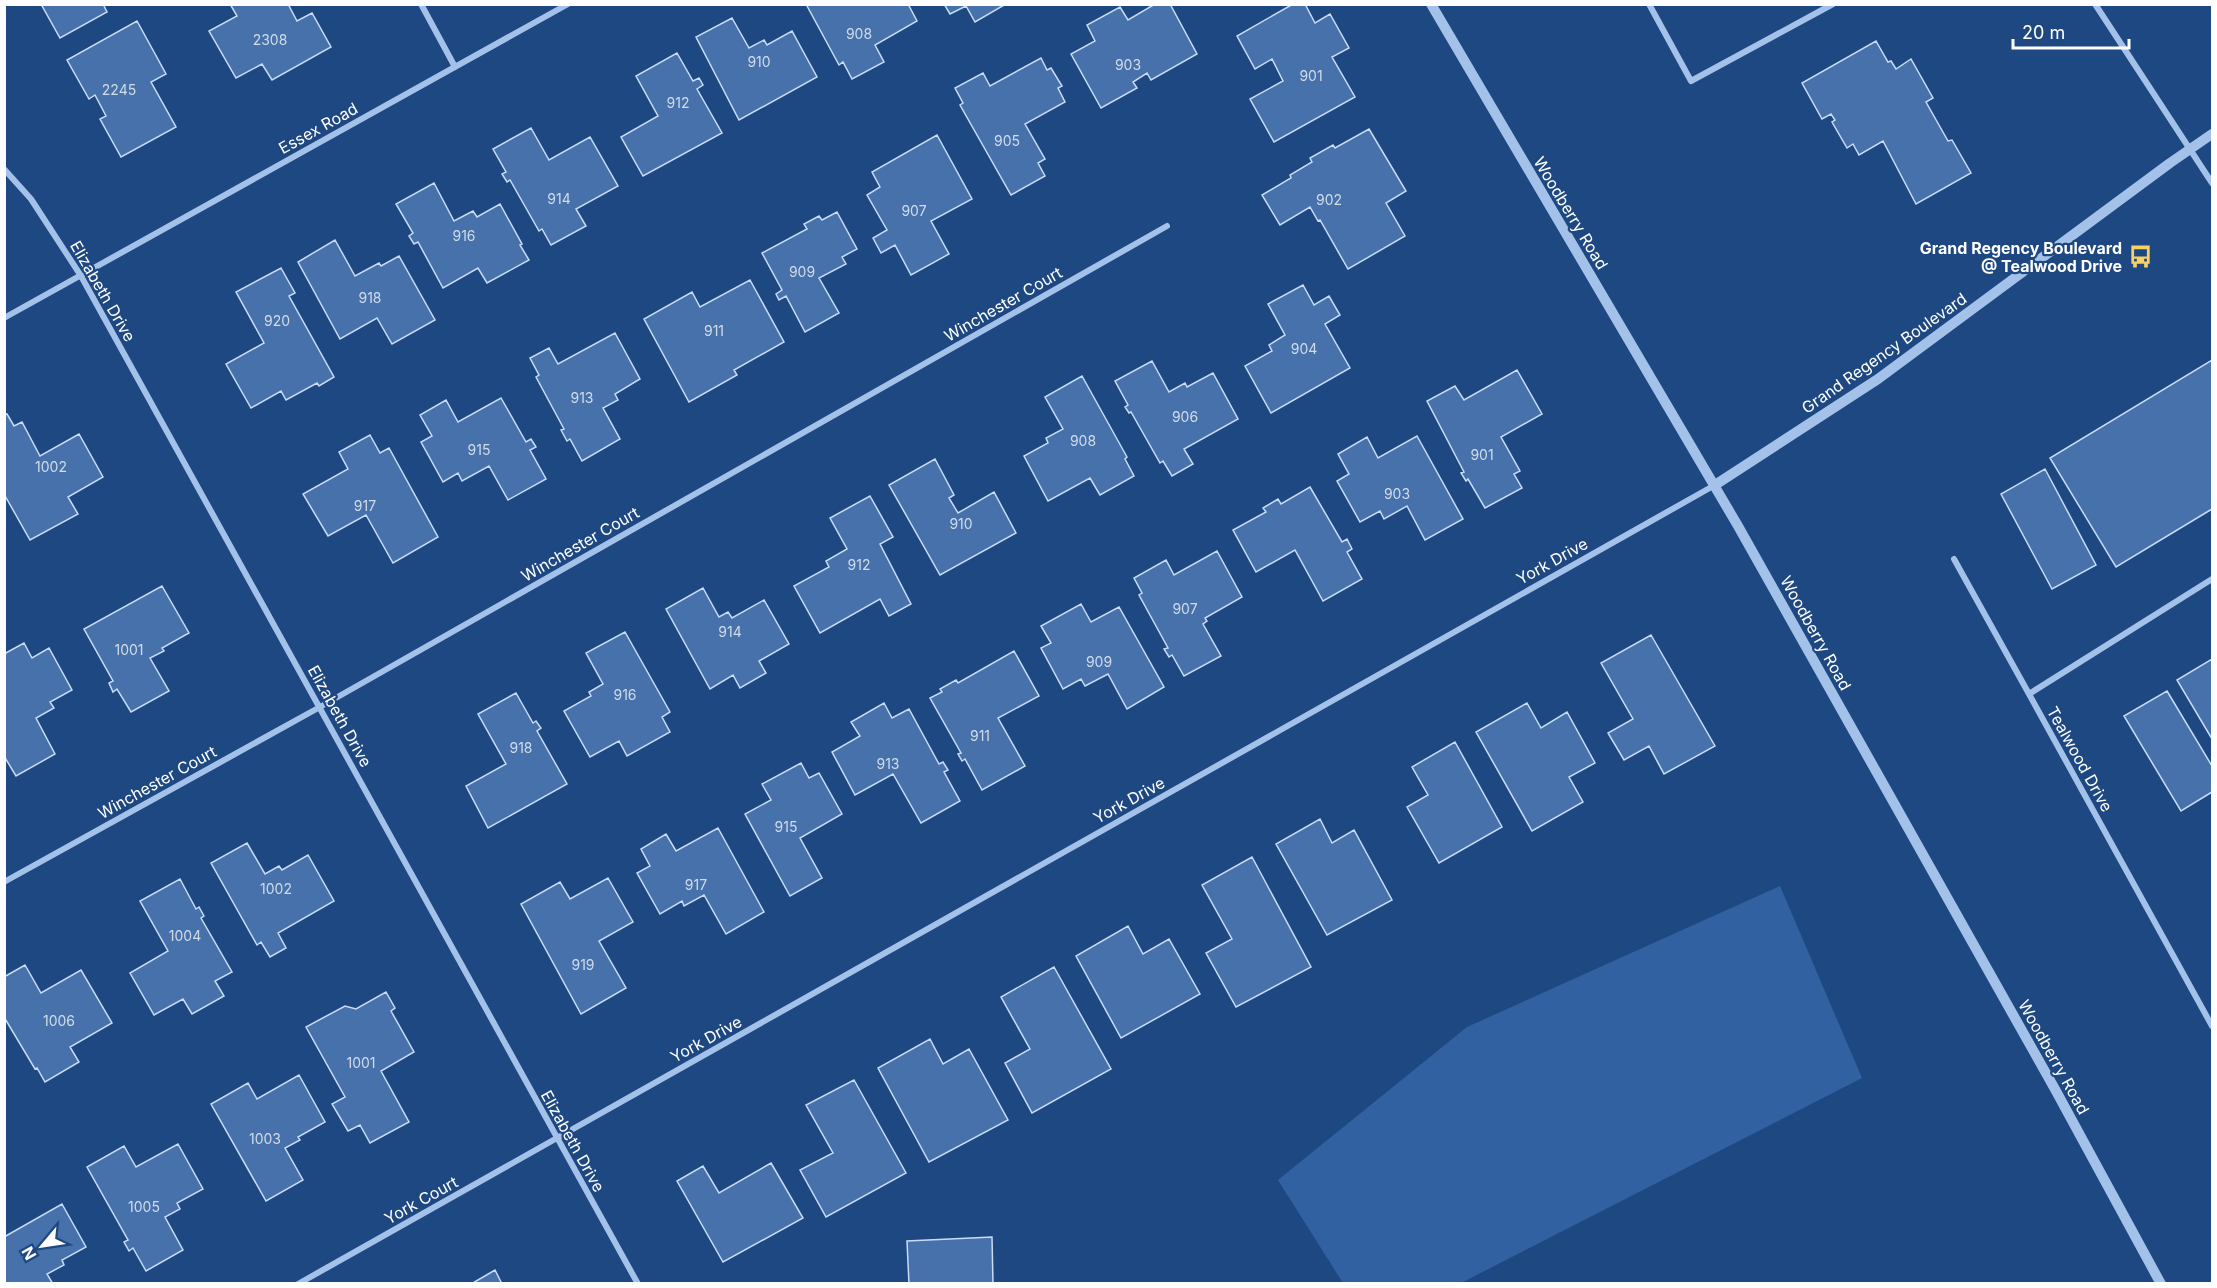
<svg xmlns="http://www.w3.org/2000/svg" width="2217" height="1288" font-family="Inter,sans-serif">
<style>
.green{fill:#3261a1}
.building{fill:#4671ab;stroke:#c8dcf7;stroke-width:1.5}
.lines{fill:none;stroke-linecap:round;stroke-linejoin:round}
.minor{stroke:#a4c2e9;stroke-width:6}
.tertiary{stroke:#a4c2e9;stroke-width:10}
.labels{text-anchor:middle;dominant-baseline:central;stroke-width:4.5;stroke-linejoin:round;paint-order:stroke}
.number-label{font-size:14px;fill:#d1dcea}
.street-label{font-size:16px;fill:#fff;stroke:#1e4882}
.poi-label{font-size:16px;font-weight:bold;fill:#fff;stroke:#1e4882;text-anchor:end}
</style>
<rect width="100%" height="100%" fill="#1e4882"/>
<path class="green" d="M1780,886L1862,1078L1461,1283H1343L1278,1180L1467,1027Z"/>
<path class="building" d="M41,4H103L107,12L60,38Z
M230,4H288L297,21L312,13L331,47L272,80L262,64L236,78L209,31L237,16Z
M806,4H908L917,21L875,45L884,62L852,79L843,62L839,65Z
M944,4H1006L975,22L966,6L950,14Z
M1155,4H1170L1197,54L1151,80L1147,73L1133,82L1137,88L1101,108L1071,54L1095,41L1087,25L1120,7L1128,20Z
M1293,4H1305L1315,23L1330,14L1349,48L1332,57L1355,97L1274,142L1250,99L1283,81L1272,59L1255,69L1237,36Z
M732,18L749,48L764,40L767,45L792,31L817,77L739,120L696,37Z
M137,21L166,74L151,82L176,127L121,157L100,119L106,116L95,95L89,99L67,60Z
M1876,41L1888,62L1891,61L1896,69L1911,59L1933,98L1926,102L1948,141L1952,140L1971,173L1916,204L1883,141L1859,155L1853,144L1847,148L1832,122L1835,120L1831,114L1822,119L1802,83Z
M677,53L693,81L699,78L703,85L697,89L722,133L643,176L621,137L658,116L636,76Z
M1041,58L1047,70L1051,68L1062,86L1058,88L1065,102L1025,124L1045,159L1038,163L1045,176L1011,195L960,105L963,103L955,88L983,73L990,86Z
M531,128L549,160L590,137L618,186L576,209L586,226L551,245L542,229L539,231L510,180L507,182L502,174L506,172L493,149Z
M1369,129L1406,191L1386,203L1405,236L1348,269L1320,220L1318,221L1310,207L1280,225L1262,195L1291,178L1290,175L1312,162L1310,158L1333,145L1335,148Z
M937,135L972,199L931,221L949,254L911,275L895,245L881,253L873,238L887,230L867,195L880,187L872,172Z
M434,183L454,221L473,211L477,217L500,204L522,244L520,245L529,260L487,283L478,268L443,288L418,242L414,244L409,236L413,233L396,204Z
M837,212L857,249L842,257L846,264L819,278L839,313L805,332L786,296L779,300L776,294L782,290L762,253L807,229L804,224L819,216L822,220Z
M335,240L355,276L379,263L381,266L399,256L435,320L392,344L377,318L340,339L298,262Z
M281,268L295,293L289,296L334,377L319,386L317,383L286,400L281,391L251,408L226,364L264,343L236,292Z
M750,280L784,342L734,370L737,375L689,402L644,319L692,292L700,307Z
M1303,285L1314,305L1329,296L1340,315L1325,324L1350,368L1271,413L1245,366L1272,351L1269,345L1285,335L1268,304Z
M615,333L640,379L615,394L618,400L603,408L620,439L582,461L570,439L567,441L561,430L564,429L536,377L539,375L530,358L549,348L558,364Z
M2212,360V509L2116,567L2050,458Z
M1152,361L1169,392L1185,383L1187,387L1213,373L1238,419L1184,449L1193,464L1172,476L1163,461L1160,463L1131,412L1129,413L1125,407L1128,405L1115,381Z
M1517,370L1542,414L1501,437L1520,471L1514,474L1522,488L1485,508L1468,479L1466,481L1461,473L1464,472L1427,401L1455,386L1464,400Z
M1082,376L1127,457L1125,459L1134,476L1100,495L1090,478L1048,501L1024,456L1048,443L1046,438L1063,429L1045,397Z
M501,398L526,442L531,439L536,447L530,450L546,479L508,500L489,466L462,481L458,473L443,482L421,442L432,436L420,415L446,400L458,422Z
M7,414L14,426L22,422L40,456L79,434L103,477L68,497L78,514L30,540L4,494V415Z
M370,435L380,453L389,448L438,537L393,563L366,515L328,536L303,494L348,469L339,452Z
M1417,436L1463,519L1425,540L1407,506L1384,519L1380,511L1360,522L1337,481L1349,474L1338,454L1367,437L1378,458Z
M935,459L954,495L949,498L958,513L994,492L1016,533L940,575L889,485Z
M2045,469L2096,565L2052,589L2001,494Z
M1310,487L1342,542L1347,539L1352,549L1347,552L1362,579L1323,601L1295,550L1256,572L1233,530L1266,512L1263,508L1278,499L1281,504Z
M870,496L893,537L880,544L911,604L889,616L880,599L820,633L794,586L829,567L826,561L847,549L830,518Z
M1217,551L1242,597L1205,618L1207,621L1203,624L1221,656L1184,676L1172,655L1169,657L1164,649L1168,648L1139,595L1142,593L1134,578L1166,560L1174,575Z
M162,586L189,633L162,648L164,651L150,658L169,691L131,712L117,689L113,692L109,683L113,681L84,629Z
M703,588L719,617L728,612L732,618L764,600L789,644L759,661L766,673L740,688L733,675L710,689L666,609Z
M1081,604L1091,622L1119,607L1164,687L1127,709L1108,674L1085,686L1081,679L1063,689L1041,648L1051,643L1041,626Z
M625,632L670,712L662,717L670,732L627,756L619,741L590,757L564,711L591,696L589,692L603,684L586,653Z
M1651,635L1715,746L1664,774L1649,746L1624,760L1608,733L1633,719L1601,663Z
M24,643L32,658L49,648L72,690L50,702L54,708L36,718L55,754L16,776L4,756V654Z
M1014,651L1039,696L998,718L1025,766L982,790L965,759L962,761L958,754L961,753L930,698L942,692L940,689L956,680L958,683Z
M2212,659V739L2177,680Z
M2167,691L2212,766V792L2181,811L2124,716Z
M516,693L533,723L536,721L541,728L537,731L567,784L488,828L466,786L506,764L478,714Z
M884,703L892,718L909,709L939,764L943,762L948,770L944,772L960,801L921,823L893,774L855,795L832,752L860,736L851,722Z
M1527,703L1541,728L1567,712L1595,763L1569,777L1583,802L1532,831L1476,732Z
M1455,742L1502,827L1439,863L1407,807L1428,795L1412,767Z
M801,763L809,778L819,773L842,814L800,838L822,878L790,896L745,814L771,800L762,784Z
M1320,819L1332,843L1354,830L1392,900L1327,935L1276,844Z
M718,828L764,912L726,934L704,895L684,906L682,901L660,914L637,873L650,866L641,849L666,834L676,851Z
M247,843L265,874L279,866L282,870L308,855L334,901L278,933L286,948L270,957L261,942L257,945L211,863Z
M1252,857L1311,967L1236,1007L1206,953L1232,939L1202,885Z
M608,878L633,922L599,941L626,988L581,1014L521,904L560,882L570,899Z
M180,879L196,909L199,907L204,916L201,918L232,972L215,981L224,996L192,1014L183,999L154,1015L130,973L168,951L140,901Z
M1128,926L1143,954L1169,939L1200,994L1121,1038L1076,956Z
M25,965L41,993L81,970L112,1023L70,1047L79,1062L45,1082L37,1068L35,1069L4,1017V977Z
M1054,967L1111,1069L1032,1113L1005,1063L1030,1049L1001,997Z
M386,992L395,1008L391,1011L414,1052L381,1071L409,1122L370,1143L360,1125L348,1131L332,1104L345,1097L306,1027L345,1006L356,1009Z
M930,1039L943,1064L969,1049L1008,1120L929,1162L878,1068Z
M299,1075L325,1122L298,1137L300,1140L285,1148L303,1180L266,1201L211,1104L248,1083L257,1099Z
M854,1080L906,1173L826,1217L800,1170L833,1153L806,1105Z
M178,1144L203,1189L177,1203L180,1209L165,1217L183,1250L146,1271L133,1248L129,1251L124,1242L128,1240L87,1167L124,1146L136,1167Z
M771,1163L803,1218L723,1262L677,1181L703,1166L719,1193Z
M62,1204L86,1247L62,1260L64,1265L47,1274L53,1284H4V1237Z
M992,1237L993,1284H909L907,1241Z
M495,1270L502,1284H471Z"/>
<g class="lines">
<path class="minor" d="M421,4L455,67
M1649,4L1691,81L1833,4
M2095,4L2212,183
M4,169L31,199L81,276L638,1284
M4,318L568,4
M1954,559L2029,694
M2212,579L2029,694L2212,1026
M4,882L320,707L1167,226
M298,1284L1715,485"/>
<path class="tertiary" d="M1431,4L1738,526L2056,1091L2161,1284
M1715,485L1878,379L2170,163L2212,134"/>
</g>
<defs>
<symbol id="bus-bare" viewBox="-9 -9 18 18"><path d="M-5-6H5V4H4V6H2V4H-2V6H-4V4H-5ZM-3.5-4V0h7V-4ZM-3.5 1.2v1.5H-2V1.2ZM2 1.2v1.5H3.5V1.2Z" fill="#f8d063" stroke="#1e4882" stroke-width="2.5" paint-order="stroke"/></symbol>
</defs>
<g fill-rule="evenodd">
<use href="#bus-bare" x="2124" y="240" width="33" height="33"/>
</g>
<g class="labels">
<g class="number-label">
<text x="859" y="33">908</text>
<text x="270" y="39">2308</text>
<text x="759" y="61">910</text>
<text x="1128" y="64">903</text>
<text x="1311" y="75">901</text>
<text x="119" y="89">2245</text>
<text x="678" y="102">912</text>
<text x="1007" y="140">905</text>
<text x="559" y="198">914</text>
<text x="1329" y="199">902</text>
<text x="914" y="210">907</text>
<text x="464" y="235">916</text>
<text x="802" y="271">909</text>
<text x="370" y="297">918</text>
<text x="277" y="320">920</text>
<text x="714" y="330">911</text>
<text x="1304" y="348">904</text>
<text x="582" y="397">913</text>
<text x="1185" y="416">906</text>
<text x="1083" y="440">908</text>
<text x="479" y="449">915</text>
<text x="1482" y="454">901</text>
<text x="51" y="466">1002</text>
<text x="1397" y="493">903</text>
<text x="365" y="505">917</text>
<text x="961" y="523">910</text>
<text x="859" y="564">912</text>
<text x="1185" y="608">907</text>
<text x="730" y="631">914</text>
<text x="129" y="649">1001</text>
<text x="1099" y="661">909</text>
<text x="625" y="694">916</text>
<text x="980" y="735">911</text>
<text x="521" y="747">918</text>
<text x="888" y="763">913</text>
<text x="786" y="826">915</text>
<text x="696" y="884">917</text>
<text x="276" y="888">1002</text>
<text x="185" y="935">1004</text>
<text x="583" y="964">919</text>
<text x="59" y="1020">1006</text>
<text x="361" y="1062">1001</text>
<text x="265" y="1138">1003</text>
<text x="144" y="1206">1005</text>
</g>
<g class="street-label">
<text transform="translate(318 128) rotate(-29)">Essex Road</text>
<text transform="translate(1571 213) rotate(59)">Woodberry Road</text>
<text transform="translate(103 291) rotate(60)">Elizabeth Drive</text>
<text transform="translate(1003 304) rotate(-30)">Winchester Court</text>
<text transform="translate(1884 353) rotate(-35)">Grand Regency Boulevard</text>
<text transform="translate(580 544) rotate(-30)">Winchester Court</text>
<text transform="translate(1552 561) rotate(-29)">York Drive</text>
<text transform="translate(1816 633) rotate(61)">Woodberry Road</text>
<text transform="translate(340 716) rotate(61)">Elizabeth Drive</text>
<text transform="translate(2080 759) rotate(61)">Tealwood Drive</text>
<text transform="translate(157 782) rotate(-29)">Winchester Court</text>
<text transform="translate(1129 800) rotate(-29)">York Drive</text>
<text transform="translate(706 1039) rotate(-29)">York Drive</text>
<text transform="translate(2054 1057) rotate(61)">Woodberry Road</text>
<text transform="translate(573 1141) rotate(61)">Elizabeth Drive</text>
<text transform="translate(421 1200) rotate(-29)">York Court</text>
</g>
<g class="poi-label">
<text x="2122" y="248">Grand Regency Boulevard<tspan x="2122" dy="18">@ Tealwood Drive</tspan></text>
</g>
</g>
<rect width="2217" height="1288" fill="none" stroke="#ffffff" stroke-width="12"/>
<g transform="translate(42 1246) rotate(241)" stroke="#1e4882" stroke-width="4.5" paint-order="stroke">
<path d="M0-4.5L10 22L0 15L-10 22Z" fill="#ffffff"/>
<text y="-9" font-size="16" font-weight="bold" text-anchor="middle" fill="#ffffff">N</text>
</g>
<path d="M2013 39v9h116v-9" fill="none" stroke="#ffffff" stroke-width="3"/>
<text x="2022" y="39" font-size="18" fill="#ffffff" stroke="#1e4882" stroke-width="4.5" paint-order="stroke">20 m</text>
</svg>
